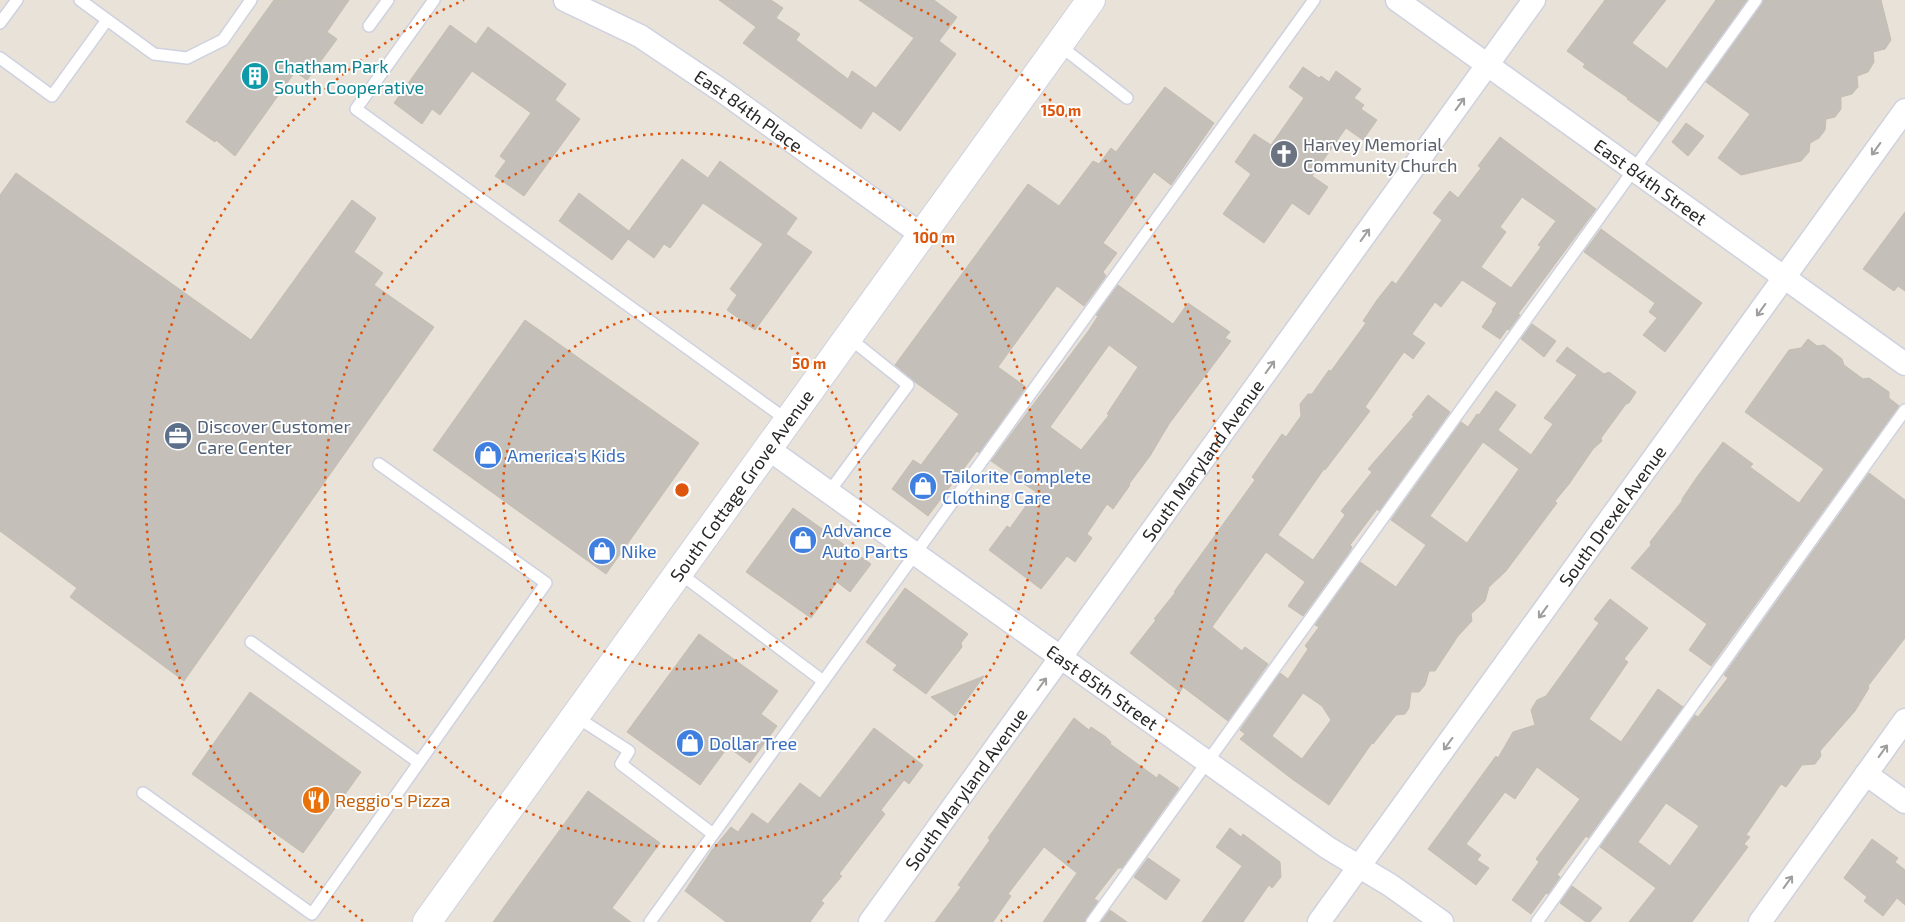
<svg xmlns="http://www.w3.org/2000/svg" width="1905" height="922" font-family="'Exo 2',sans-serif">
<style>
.building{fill:#c4bfb8;stroke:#c4bdb2;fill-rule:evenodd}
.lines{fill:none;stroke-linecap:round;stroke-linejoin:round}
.lane-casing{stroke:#ced1e0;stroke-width:14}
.street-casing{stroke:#ced1e0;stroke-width:25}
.secondary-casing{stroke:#ced1e0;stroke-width:30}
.lane{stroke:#fff;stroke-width:11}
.street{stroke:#fff;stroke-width:22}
.secondary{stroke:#fff;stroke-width:28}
.oneway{stroke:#9e9e9e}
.ring{fill:none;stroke:#de560d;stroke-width:2.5;stroke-dasharray:2.5 5}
.labels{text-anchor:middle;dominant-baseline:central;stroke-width:4;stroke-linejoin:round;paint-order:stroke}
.culture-label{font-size:18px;fill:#0d838f;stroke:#fff;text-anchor:start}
.street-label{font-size:18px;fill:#272727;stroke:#fff}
.worship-label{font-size:18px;fill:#5b616d;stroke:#fff;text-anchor:start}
.service-label{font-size:18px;fill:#4e5e75;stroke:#fff;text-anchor:start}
.shop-label{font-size:18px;fill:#366cbe;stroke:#fff;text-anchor:start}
.food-label{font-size:18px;fill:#c56008;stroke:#fff;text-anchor:start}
.centre{fill:#de560d;stroke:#fff;stroke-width:2.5}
.ring-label{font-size:15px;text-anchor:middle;font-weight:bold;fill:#de560d;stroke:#fff;stroke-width:4;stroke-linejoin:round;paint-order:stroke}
</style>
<rect width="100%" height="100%" fill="#e9e2d8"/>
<path class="building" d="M274,0H349L327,32L337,39L307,80L295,72L235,156L216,140L215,142L186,122Z
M719,0H771L783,8L776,18L800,34L796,40L848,79L852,71L876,88L914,38L859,0H934L957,17L939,41L956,54L900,131L873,111L861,129L743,43L756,27Z
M1605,0H1666L1632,43L1667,69L1716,0H1747L1659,122L1627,99L1628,98L1583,67L1585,64L1567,51Z
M1763,0H1881L1891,40L1885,49L1873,52L1874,62L1868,72L1857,76L1858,87L1852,94L1841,97V109L1835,117L1826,119L1825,130L1819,138L1810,143L1809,152L1801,161L1741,175L1718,158L1750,114L1706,82L1762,4Z
M450,25L476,44L488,27L566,84L555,100L580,119L524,196L495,176L506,161L500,156L531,113L472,71L440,115L432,109L422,124L394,103Z
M1303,67L1319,78L1321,76L1329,82L1336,71L1361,89L1354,98L1364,105L1361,109L1377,120L1363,140L1346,128L1312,176L1328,187L1309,215L1292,203L1264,243L1223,214L1251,174L1235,162L1254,134L1271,145L1304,98L1289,87Z
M1165,87L1214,123L1171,185L1154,172L1103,243L1117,253L1103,272L1106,276L1084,306L1057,286L998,367L1026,387L979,453L977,451L928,516L892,489L913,460L921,465L959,414L915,382L895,365L1028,184L1059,206L1093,161L1099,164L1111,148L1116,152Z
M1686,123L1704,136L1688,156L1672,142Z
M1500,137L1596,209L1518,314L1520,315L1509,330L1507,329L1500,339L1482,327L1493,311L1492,310L1497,303L1462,280L1441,307L1435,302L1412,334L1425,343L1413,359L1404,352L1365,407L1370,411L1325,470L1324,469L1278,535L1313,560L1345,515L1341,511L1372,472L1368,469L1414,416L1412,415L1428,395L1450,412L1379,511L1377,509L1350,545L1352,547L1348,554L1303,616L1288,606L1305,582L1266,552L1212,627L1242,651L1245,647L1268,664L1228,721L1183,687L1180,692L1130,653L1156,620L1154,619L1175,593L1174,592L1255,480L1252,477L1282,434L1286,437L1301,416L1300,404L1308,394H1312L1329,370L1331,371L1366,323L1363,321L1377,300L1392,281L1396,284L1442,220L1433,213L1450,191L1458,198L1481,168L1478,166ZM1522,197L1556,221L1538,245L1541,247L1511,288L1481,267L1506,232L1500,227Z
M682,159L708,178L720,161L797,218L786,234L812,252L755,330L727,310L737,295L730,289L763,244L703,203L670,248L664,244L654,258L628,239L612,260L559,221L579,193L629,231Z
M16,173L251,340L352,200L376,218L354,252L383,273L374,285L434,327L184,681L70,597L77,588L0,531V195Z
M1905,212V291L1898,286L1894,291L1863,269Z
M1601,229L1702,303L1665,352L1643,335L1657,318L1649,312L1655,303L1584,252Z
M1118,285L1173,324L1188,303L1230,332L1225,338L1231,341L1169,424L1150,456L1129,484L1130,485L1113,509L1107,504L1087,534L1092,538L1075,562L1067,556L1041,589L989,550L1007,526L1010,528L1036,492L991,461L1089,330L1098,316L1096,315ZM1109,345L1138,367L1107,414L1109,415L1081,450L1050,427Z
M525,320L699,443L606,574L433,450Z
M1532,324L1556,341L1544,357L1521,339Z
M1808,339L1817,346L1824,345L1842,359L1844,365L1863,379L1869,378L1889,392V398L1899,406L1711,666L1689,650L1707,624L1631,568L1651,545L1650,542L1682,501V499L1697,477L1723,442L1753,464L1750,467L1799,503L1824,469L1745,412L1789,350L1801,348Z
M1567,347L1604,374L1609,372L1636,392L1629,403L1626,404L1601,438L1602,441L1593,449L1569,484L1555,501L1557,503L1506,571L1489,587L1485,601L1471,614L1472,621L1458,636L1435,671H1429L1425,685L1419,692H1411L1409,708L1405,714L1396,715L1373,744L1372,743L1329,805L1292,779L1240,739L1245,734L1240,730L1280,673L1288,679L1308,649L1305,646L1319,627L1315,625L1360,562L1396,587L1426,545L1391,520L1461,422L1468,427L1477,414L1479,415L1496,391L1516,405L1498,430L1531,455L1553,424L1544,418L1577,375L1556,361ZM1483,442L1519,469L1467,543L1430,516ZM1303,693L1322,706L1331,720L1302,759L1272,736Z
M1869,473L1905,500V638L1868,686L1869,688L1855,711L1820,751L1821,756L1815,764L1802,765L1786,787L1781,784L1746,835L1750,837L1744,844L1748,847L1692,922H1629L1656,888L1600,847L1695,715L1698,717L1728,678L1724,675ZM1666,803L1699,826L1670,866L1638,842Z
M793,508L871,564L850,592L837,582L811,618L746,572Z
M905,588L968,634L961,643L962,647L926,694L893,670L897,665L866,642Z
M1610,599L1648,628L1624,659L1628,662L1589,719L1621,742L1658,689L1683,707L1588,838L1586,836L1557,875L1560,877L1548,894L1546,893L1531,914L1512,900L1539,862L1536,859L1580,799L1537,767L1515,799L1505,792L1466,844L1481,855L1477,860L1489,868L1476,885L1428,849L1496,756L1498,758L1513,732L1535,725L1531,710L1537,700L1546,696L1599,623L1594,619Z
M699,634L778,691L761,714L777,726L750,763L728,747L700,785L627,732Z
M984,676L955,716L931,697Z
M250,692L361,772L303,853L192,774Z
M1074,718L1089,730L1091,727L1106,737L1111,742L1110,744L1157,778L1159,774L1179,788L1122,868H1118L1094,899L1098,901L1085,922H1043L1077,873L1044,847L1008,894L1011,896L993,922H935L961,887L958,885L990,840L988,838Z
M874,728L923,765L909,784L904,780L881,810L885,814L839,874L842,876L821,901L824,903L810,922H726L685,891L712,850L731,827L738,832L752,813L768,824L800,783L820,798Z
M588,791L660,843L612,908L631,922H493Z
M1230,828L1241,837L1243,834L1280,862L1281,877L1272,888L1269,885L1243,922H1202L1242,866L1216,847Z
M1872,839L1898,858L1895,862L1905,870V905L1897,898L1883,916L1864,901L1867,897L1844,878Z
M1148,858L1180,880L1166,900L1134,877Z
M1572,886L1602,908L1590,922H1586L1560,903Z
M1110,910L1127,922H1101Z"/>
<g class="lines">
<defs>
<path id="lane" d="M80,0L154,54L187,58L223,40L251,0
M434,0L356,109L787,420
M0,23L17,0
M369,26L388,0
M1059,45L1127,98
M0,58L52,96L107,20
M829,492L908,385L848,337
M678,572L823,681
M251,642L418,762
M575,716L629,751L621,764L713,834
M143,793L312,914L546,583L379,464
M650,922L1314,0
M1092,922L1756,0
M1537,922L1905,410"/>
<g id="street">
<path id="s1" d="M565,0L640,36L725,93L922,235"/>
<path id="s2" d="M1397,0L1905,364"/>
<path id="s3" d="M767,448L1328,848L1390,885L1442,922"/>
<path d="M1866,774L1905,802"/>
<path id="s4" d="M870,922L1534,0"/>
<path id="s5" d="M1319,922L1905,110"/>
<path d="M1760,922L1905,720"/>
</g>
<g id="secondary">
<path id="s6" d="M427,922L1091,0"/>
</g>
</defs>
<use href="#lane" class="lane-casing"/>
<use href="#street" class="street-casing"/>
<use href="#secondary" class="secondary-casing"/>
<use href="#lane" class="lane"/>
<use href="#street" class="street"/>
<use href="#secondary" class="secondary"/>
</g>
<defs><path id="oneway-shaft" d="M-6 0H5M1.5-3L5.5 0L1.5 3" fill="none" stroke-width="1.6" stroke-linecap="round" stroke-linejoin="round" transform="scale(1.25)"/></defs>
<g class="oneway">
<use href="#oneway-shaft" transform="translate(1460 104) rotate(-54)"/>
<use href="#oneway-shaft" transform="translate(1876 149) rotate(126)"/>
<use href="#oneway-shaft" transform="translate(1365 235) rotate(-54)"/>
<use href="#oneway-shaft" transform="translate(1761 310) rotate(126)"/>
<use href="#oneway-shaft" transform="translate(1270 367) rotate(-54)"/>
<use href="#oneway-shaft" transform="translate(1543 612) rotate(126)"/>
<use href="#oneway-shaft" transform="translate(1042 684) rotate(-54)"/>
<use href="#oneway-shaft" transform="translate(1448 744) rotate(126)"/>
<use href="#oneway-shaft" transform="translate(1883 751) rotate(-54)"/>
<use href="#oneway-shaft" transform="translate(1788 882) rotate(-54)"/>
</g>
<g class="ring">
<circle cx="682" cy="490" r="179"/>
<circle cx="682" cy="490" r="357"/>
<path d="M363 921A536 536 0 0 1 464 0M900 0A536 536 0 0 1 1001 921"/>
</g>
<defs>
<symbol id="building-disc" viewBox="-11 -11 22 22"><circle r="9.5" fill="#0f9aa8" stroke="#fff"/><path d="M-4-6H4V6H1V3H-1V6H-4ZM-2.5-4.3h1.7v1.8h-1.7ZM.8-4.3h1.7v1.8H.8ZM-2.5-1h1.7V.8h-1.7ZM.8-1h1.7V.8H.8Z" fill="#fff"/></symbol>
<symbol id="church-disc" viewBox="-11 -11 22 22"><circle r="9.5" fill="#6b7280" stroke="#fff"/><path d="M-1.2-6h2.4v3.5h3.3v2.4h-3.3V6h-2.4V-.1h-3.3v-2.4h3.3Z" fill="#fff"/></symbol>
<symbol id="office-disc" viewBox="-11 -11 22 22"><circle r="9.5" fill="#5c6f8a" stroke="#fff"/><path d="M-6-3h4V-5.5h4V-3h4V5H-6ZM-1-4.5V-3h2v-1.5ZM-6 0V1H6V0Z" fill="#fff"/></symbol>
<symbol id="shop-disc" viewBox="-11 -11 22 22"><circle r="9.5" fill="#3f7fe0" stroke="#fff"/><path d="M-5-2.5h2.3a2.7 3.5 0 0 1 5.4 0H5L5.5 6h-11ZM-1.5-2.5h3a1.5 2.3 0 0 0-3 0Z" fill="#fff"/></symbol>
<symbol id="restaurant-disc" viewBox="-11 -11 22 22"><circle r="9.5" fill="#e8710a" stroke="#fff"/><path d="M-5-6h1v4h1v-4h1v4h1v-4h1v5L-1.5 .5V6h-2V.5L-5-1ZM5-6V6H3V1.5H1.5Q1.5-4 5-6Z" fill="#fff"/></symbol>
</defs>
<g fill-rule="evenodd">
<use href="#building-disc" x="239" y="60" width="32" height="32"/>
<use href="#church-disc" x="1268" y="138" width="32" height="32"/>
<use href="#office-disc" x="162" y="420" width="32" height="32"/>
<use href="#shop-disc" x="472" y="439" width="32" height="32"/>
<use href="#shop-disc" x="907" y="470" width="32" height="32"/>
<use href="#shop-disc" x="787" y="524" width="32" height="32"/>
<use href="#shop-disc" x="586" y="535" width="32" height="32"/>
<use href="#shop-disc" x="674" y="727" width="32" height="32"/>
<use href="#restaurant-disc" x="300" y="784" width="32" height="32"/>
</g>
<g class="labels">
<g class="culture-label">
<text x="274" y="66">Chatham Park<tspan x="274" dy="21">South Cooperative</tspan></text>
</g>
<g class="street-label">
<text stroke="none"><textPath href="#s1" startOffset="215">East 84th Place</textPath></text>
<text stroke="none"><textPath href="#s2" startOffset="312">East 84th Street</textPath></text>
<text stroke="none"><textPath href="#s4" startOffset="569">South Maryland Avenue</textPath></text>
<text stroke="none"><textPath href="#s6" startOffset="538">South Cottage Grove Avenue</textPath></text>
<text stroke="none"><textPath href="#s5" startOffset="501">South Drexel Avenue</textPath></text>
<text stroke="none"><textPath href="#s3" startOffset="412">East 85th Street</textPath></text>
<text stroke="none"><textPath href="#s4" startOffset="164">South Maryland Avenue</textPath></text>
</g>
<g class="worship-label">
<text x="1303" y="144">Harvey Memorial<tspan x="1303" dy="21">Community Church</tspan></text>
</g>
<g class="service-label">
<text x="197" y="426">Discover Customer<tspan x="197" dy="21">Care Center</tspan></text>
</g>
<g class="shop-label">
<text x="507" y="455">America's Kids</text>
<text x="942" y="476">Tailorite Complete<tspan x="942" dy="21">Clothing Care</tspan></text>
<text x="822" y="530">Advance<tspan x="822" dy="21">Auto Parts</tspan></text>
<text x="621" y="551">Nike</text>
<text x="709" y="743">Dollar Tree</text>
</g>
<g class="food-label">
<text x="335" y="800">Reggio's Pizza</text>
</g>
</g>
<circle cx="682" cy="490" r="8" class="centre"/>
<g class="ring-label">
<text x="1061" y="116">150 m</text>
<text x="934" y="243">100 m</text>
<text x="809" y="369">50 m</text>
</g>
</svg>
